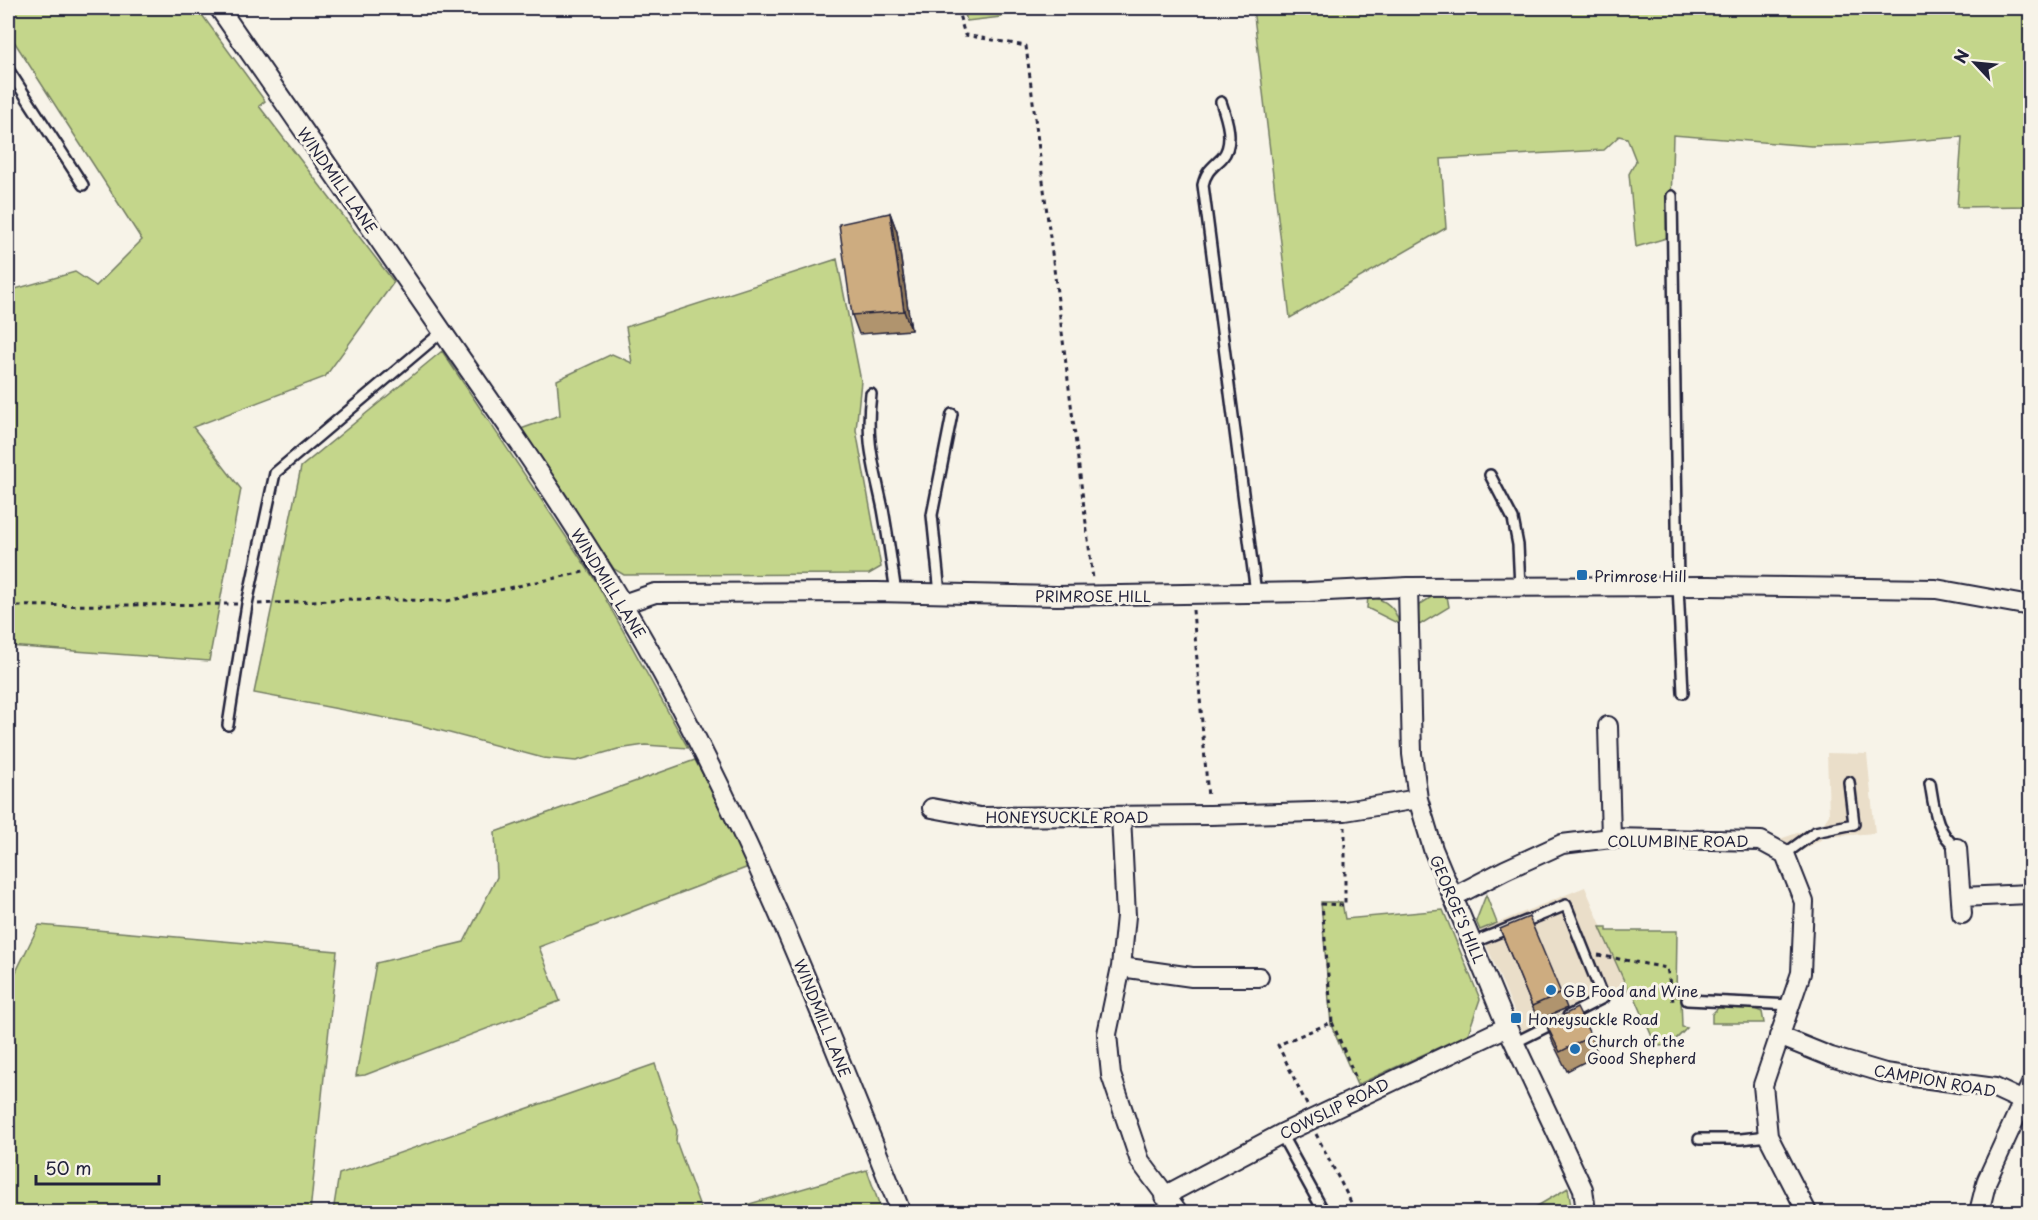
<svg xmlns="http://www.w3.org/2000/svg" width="2038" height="1220" font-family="'Playpen Sans',sans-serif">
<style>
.built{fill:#eadec9}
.green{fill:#c4d68b;stroke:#737c63;stroke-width:1.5}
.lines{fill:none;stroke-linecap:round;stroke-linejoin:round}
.lane-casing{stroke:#22223b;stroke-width:14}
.street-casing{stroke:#22223b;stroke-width:22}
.path{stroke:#22223b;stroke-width:3;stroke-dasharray:4.5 4.5;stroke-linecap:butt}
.lane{stroke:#f7f3e8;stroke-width:9}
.street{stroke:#f7f3e8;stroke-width:18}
.wall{fill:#b0946e;stroke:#22223b;stroke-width:1.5}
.shaded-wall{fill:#90785a;stroke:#22223b;stroke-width:1.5}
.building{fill:#cdac80;stroke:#22223b;stroke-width:1.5}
.poi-dot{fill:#1f6fb2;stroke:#f7f3e8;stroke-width:2}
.labels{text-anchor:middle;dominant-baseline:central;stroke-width:6;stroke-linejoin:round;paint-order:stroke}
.street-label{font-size:15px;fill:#22223b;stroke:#f7f3e8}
.poi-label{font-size:15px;fill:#22223b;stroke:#f7f3e8;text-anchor:start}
</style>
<rect width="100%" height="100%" fill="#f7f3e8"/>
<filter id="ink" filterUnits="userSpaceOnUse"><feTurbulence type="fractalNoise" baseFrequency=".0167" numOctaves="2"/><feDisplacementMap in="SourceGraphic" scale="12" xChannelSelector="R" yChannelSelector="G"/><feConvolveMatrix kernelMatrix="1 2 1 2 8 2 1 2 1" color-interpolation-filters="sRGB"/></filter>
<g filter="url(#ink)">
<path class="built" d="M1827,753L1867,754L1875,833L1826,837L1796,854L1780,839L1823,824L1829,815Z
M1585,887L1629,992L1525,1037L1480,930Z"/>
<path class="green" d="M8,8H197L265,101L259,106L394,282L325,377L193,427L241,489L209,661L8,646V291L75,272L96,286L142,240L8,32Z
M963,8H1008L1001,17L967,21Z
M1253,8H2030V206L1957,207L1962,137L1862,145L1811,146L1673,135L1670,237L1636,247L1629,174L1636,161L1627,138L1619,136L1604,150L1441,159L1446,228L1290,318Z
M837,259L861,381L856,430L881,567L869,574L624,575L614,569L521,429L560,415L557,380L612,354L632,363L626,327Z
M442,351L595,580L688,748L645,745L618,749L576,761L543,758L412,723L254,693L301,467Z
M1368,596C1385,599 1396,607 1399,624L1367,608Z
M1433,596H1447L1449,607L1416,627L1419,605Z
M695,760L751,866L539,947L560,1001L365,1075L356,1076L376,963L464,942L497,877L495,832Z
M1486,895L1497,923L1480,930L1476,921Z
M1321,902H1342L1345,919L1443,910L1480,999L1468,1034L1357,1085L1331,1025Z
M39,925L337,951L310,1212H8V988Z
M1600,927H1607V931H1677L1676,997H1681L1682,1027L1687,1028C1677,1038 1671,1047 1656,1046L1632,990L1629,992Z
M1719,1007L1752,1008L1762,1012L1764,1023H1712V1014Z
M655,1064L677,1130L676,1141L702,1212H333L339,1174Z
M867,1170L882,1212H722Z
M1568,1188L1572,1212H1527Z"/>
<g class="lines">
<defs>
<path id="lane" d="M8,69L83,185
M1221,102C1227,119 1235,143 1222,158C1212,168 1206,171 1203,185L1256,593
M1672,196L1678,586L1683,693
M871,394C865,440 874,466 883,509C888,537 892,565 896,593
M1490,475L1513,519L1518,545L1520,587
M940,594L932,515L952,414
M228,725L247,604L275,473L443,331
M1930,783C1934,807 1936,833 1957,848
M1785,854L1815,832L1854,824L1849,782
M1472,943L1566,905L1603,998L1568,1016
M1687,1000L1790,1005
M1514,1043L1556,1022
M1281,1134L1324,1212
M1699,1139H1741L1768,1136"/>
<path id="street" d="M219,8C297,121 375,233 453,347C521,444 588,542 647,646C749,827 824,1020 901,1212
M1408,587L1412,754L1418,799L1433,849L1507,1027L1583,1189L1586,1212
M623,604L655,593L877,592L1057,596L1308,592L1408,587L1708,586L1936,589L2030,606
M1608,726L1611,838
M932,808L980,817L1210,815L1345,811L1418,799
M1121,816L1126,916L1121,967L1107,1034L1111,1075L1140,1161L1178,1212
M1957,848L1962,914
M1453,897L1505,870L1562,844L1611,838L1761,841L1785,854L1804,902L1801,973L1763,1085L1768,1136L1807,1212
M1961,897L2030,894
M1121,967L1192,977H1259
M1779,1036L1831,1057L1885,1073L1995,1088L2023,1101
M1164,1196L1281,1134L1507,1027
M1979,1212L1987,1180L2030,1086"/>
</defs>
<use href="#lane" class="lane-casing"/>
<use href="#street" class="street-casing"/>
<path class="path" d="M957,8L965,35L1026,46L1093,579
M258,604L346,599L447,601L584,572
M8,606L237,604
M1193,610L1208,798
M1598,955L1667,968L1673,1001H1676
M1332,1022L1322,904L1345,905V827
M1307,1105L1278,1045L1332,1022L1357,1081
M1316,1134L1356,1212"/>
<use href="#lane" class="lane"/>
<use href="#street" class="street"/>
</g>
<path class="wall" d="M890,213L897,232L911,330L859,334L852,315Z
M1500,929L1561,993L1567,1008L1538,1020Z
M1546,1024L1591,1036L1598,1055L1567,1071L1553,1043Z"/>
<path class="shaded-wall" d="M890,213L897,232L911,330L904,311Z"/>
<path class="building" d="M890,213L904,311L852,315L839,224Z
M1529,917L1561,993L1532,1006L1500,929Z
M1577,1008L1591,1036L1560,1052L1546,1024Z"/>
</g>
<g class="poi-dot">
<rect x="1576" y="569" width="12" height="12" rx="3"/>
<circle cx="1551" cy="990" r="6"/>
<rect x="1510" y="1012" width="12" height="12" rx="3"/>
<circle cx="1575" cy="1049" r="6"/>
</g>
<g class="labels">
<g class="street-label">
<text transform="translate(338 180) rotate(55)">WINDMILL LANE</text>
<text transform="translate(609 583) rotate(58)">WINDMILL LANE</text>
<text x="1093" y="595">PRIMROSE HILL</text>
<text x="1067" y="816">HONEYSUCKLE ROAD</text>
<text x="1678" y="840">COLUMBINE ROAD</text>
<text transform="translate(1458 909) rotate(67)">GEORGE'S HILL</text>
<text transform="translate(823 1018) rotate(68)">WINDMILL LANE</text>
<text transform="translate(1935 1080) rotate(10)">CAMPION ROAD</text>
<text transform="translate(1334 1108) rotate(-26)">COWSLIP ROAD</text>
</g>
<g class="poi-label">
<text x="1594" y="575">Primrose Hill</text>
<text x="1563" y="990">GB Food and Wine</text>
<text x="1528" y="1018">Honeysuckle Road</text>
<text x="1587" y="1040">Church of the<tspan x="1587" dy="17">Good Shepherd</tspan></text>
</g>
</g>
<rect width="2038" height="1220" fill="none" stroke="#f7f3e8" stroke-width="30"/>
<rect x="15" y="15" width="2008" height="1190" fill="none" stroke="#22223b" stroke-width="2" filter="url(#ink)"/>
<g transform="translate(1975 63) rotate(296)" stroke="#f7f3e8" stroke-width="4.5" paint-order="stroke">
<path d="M0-4.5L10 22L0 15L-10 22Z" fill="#22223b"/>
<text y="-9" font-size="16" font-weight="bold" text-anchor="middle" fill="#22223b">N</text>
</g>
<path d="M36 1175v9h123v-9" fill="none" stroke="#22223b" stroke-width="3"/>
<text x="45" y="1175" font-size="18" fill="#22223b" stroke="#f7f3e8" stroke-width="4.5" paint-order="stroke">50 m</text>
</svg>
